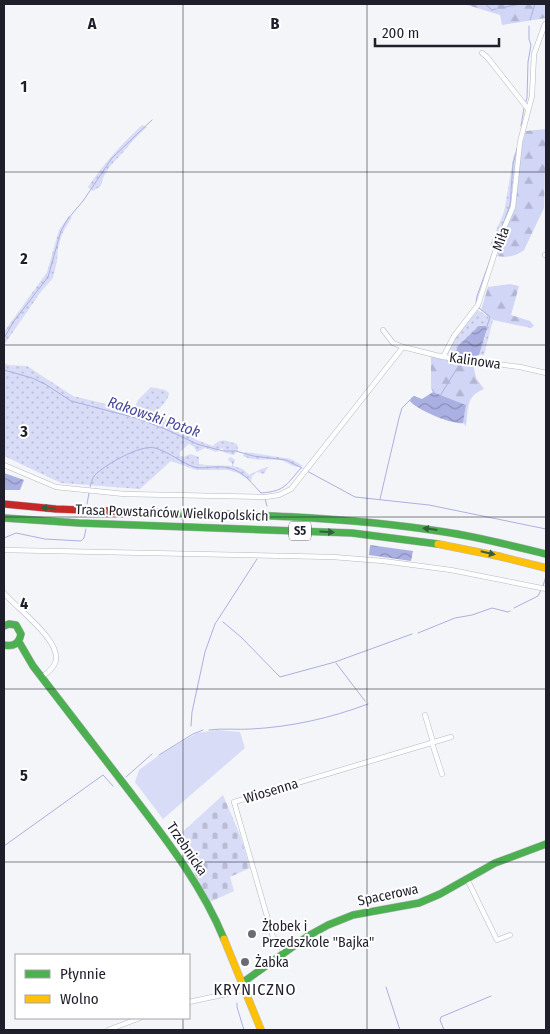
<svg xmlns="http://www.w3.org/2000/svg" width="550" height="1034" font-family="'Fira Sans Condensed',sans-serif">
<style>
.grass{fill:url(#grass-dots)}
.forest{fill:url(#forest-firs)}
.cemetery{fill:url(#cemetery-stones)}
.park{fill:#d8dcf6}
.water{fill:url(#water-waves)}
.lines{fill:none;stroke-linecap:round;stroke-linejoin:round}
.stream{stroke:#abb0e2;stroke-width:1}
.street-casing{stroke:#b8b9c0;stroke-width:5.5}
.fast-casing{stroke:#b8b9c0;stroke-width:8}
.slow-casing{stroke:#b8b9c0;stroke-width:8}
.jam-casing{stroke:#b8b9c0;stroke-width:8}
.street{stroke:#fdfefe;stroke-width:4.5}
.fast{stroke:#4caf50;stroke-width:7}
.slow{stroke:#ffc107;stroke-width:7}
.jam{stroke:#c62828;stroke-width:7}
.oneway{fill:#33603c}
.grid{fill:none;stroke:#1e1f2b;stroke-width:1;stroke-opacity:0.55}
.poi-dot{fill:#696a73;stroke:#fff;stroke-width:2}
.labels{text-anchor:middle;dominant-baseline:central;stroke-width:4;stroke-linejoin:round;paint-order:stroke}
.shield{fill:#fff;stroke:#62626b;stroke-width:1}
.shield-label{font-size:12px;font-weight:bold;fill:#1e1f2b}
.street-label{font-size:14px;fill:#1e1f2b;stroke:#fff}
.poi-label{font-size:14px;fill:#1e1f2b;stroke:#fff;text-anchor:start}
.water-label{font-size:15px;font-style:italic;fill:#46479a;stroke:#fff}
.quarter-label{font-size:16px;letter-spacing:1px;fill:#1e1f2b;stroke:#fff}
.grid-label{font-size:16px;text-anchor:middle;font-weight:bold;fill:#1e1f2b;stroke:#fff;stroke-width:4;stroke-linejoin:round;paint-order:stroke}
</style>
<defs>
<pattern id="grass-dots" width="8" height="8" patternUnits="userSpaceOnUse" patternTransform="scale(1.25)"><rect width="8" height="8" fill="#d8dcf6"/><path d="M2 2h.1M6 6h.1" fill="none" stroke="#b9bcd3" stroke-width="1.8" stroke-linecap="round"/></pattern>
<pattern id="forest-firs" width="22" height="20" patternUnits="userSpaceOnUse" patternTransform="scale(1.25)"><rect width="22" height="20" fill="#d1d5f6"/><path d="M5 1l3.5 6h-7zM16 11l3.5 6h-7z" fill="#b3b6d3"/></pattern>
<pattern id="cemetery-stones" width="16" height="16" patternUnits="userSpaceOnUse" patternTransform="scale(1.25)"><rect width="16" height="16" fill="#d8dcf6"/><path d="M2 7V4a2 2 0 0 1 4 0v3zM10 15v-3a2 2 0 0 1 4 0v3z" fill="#b9bcd3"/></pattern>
<pattern id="water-waves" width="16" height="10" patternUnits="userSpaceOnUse" patternTransform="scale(1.25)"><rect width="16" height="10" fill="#abb0e2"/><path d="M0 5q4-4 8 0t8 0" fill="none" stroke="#8b8fb7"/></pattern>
</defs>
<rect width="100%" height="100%" fill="#f4f5f8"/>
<path class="grass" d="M142,125L147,127C139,134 132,141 125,150C114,163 105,168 101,186L93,191L88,187C104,163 121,145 142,125Z
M514,154L517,155L510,209L495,248L490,245L504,212Z
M69,216L72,217L62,234L58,248L57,261L53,278L40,293L4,345V332L47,272L59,230Z
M478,310L493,320L484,355H479L487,331C473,335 460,339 455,354L458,356L446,353L448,347Z
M4,363L8,365L27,366L73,396L135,411L134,408L138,400L151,387L165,390L169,393C168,401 159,410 152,414L159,415L181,428L184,422L185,423L184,427L196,437L194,439L213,446C220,437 227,441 237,444L238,450L234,455L225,453L222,448L216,452L205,448L197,452L194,447L189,444L180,452V456L184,457L190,454L199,457V464C209,466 221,465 232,466V463L228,460L229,458L231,457L235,460L233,466L243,469L249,475L261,469L268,467L264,474L257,472L252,476L251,481L238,473L228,470H196L171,461L140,489L61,483L4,456Z
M245,452L291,459L303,466C293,469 288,462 280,460C267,458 255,462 243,456Z"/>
<path class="forest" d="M464,4H546V18L502,25L500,15Z
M546,129L544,208L524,250C517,256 506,258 497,256L515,200L522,145L526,131Z
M510,284L519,286L511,315L530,321L534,326L531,328L493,320L481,310L488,287Z
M431,355L473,364L476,378L484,389C465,397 469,407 466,426L463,423L466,405L433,392L431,389Z"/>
<path class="cemetery" d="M223,795L240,835L250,868L230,877L234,891L210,902L187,859L189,858L176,838Z"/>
<path class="park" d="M218,730L240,732L245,748L163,819L135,782L139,770L158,756L197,733Z"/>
<path class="water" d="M479,326H486L487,329L479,355L468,358L455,354L458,346Z
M433,392L466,405L463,423C453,425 417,410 410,401L411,398L414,396L422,399Z
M4,473L24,480L20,490H4Z
M370,545L413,551L411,561L369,555Z"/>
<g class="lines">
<path class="stream" d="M485,4L492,10L496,9
M501,8L520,4
M530,20L535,4
M525,104L527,98L528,62L531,45L529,39V26
M521,126L524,108
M476,303L477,296L510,205L513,164L517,148
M479,308L490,317L487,326
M4,338L14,321L48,277L61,231L67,220L83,201L112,158L152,120
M4,370L32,378L45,384L71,401L136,418L163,428L197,444L223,451H236L253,456L286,460L302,468
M440,396L461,362
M307,471L355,497L429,505L546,529
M90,487C91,484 92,479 94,476C104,465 141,444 155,448C169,452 180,462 194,467C201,469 209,467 217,467C239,466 247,478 261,493C285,491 285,486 301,468
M265,499L267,506
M380,499L399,418L402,408L411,399
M87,504L89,493
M4,538L16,533L45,539L81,541L84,538L86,529
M543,586L546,576
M514,608L538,596L541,590
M223,622L241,637L280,677L335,662L412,634
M418,633L455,618L472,615L492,608L508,612L510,611
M336,663L365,701
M191,726L192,712L205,652L215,624L257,559
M209,730C223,728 237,730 251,729C291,727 331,718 368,704
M159,755L193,734L203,730
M126,777L152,754
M4,846L103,775L113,786
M386,987L400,1030
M237,1003V1007L244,1030
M444,1030L440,1020L441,1017L491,996"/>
<defs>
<path id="street" d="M482,53L487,57L528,109
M545,255H546
M383,330L393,343L403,347L443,357L520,367L546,373
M443,357L454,336L478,305L499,240L513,207L520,142L532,96L534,54L545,24
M4,465L56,487L124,494L266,497L279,495L291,489L403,347
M4,550L333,557L383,561L451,570L546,589
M4,593C16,608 64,642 55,663C53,669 47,673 42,677
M425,715L433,742
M432,743L442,774
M467,879L497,940L510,935
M285,953L273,937L234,802L451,737
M189,1002L245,990
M108,1030L140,1018"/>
<path id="fast" d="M134,512C238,514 343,516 445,532C479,537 513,546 546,554
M4,518L79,523L352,533L438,544
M4,626L9,624L16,625L21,634C19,644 13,647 4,645
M19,642L33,666C65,708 98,750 130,792C165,838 202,885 224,939
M242,983L308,936L328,925L353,915L419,903L440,894L495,863L546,844"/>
<path id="slow" d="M438,544L498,556L546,568
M224,939L261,1030"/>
<path id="jam" d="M4,504L56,509L134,512"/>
</defs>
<use href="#street" class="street-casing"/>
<use href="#fast" class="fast-casing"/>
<use href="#slow" class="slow-casing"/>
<use href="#jam" class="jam-casing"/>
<use href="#street" class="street"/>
<use href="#fast" class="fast"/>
<use href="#slow" class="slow"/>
<use href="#jam" class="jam"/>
</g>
<defs><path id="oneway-solid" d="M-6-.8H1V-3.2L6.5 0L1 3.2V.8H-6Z" transform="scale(1.25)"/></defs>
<g class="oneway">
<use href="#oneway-solid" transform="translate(48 508) rotate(-176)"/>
<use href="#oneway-solid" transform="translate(430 529) rotate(-173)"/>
<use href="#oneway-solid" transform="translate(327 532) rotate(3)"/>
<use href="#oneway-solid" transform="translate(488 553) rotate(13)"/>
</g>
<path class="grid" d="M183,4V955M367,4V1030M4,172H546M4,345H546M4,517H546M4,689H546M4,862H546M183,1018V1030"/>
<g class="poi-dot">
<circle cx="252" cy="934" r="5"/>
<circle cx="245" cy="962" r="5"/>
</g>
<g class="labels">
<rect class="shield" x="289" y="521.5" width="22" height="19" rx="4"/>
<g class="shield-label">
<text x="300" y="531">S5</text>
</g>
<g class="street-label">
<text transform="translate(501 239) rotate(-70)">Miła</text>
<text transform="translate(475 361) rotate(8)">Kalinowa</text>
<text transform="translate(172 513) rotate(2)">Trasa Powstańców Wielkopolskich</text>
<text transform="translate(271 791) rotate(-17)">Wiosenna</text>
<text transform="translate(187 849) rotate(56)">Trzebnicka</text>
<text transform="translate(388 895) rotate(-12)">Spacerowa</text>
</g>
<g class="poi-label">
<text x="262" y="926">Żłobek i<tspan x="262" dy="16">Przedszkole "Bajka"</tspan></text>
<text x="255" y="962">Żabka</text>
</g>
<g class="water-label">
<text transform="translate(154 417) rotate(19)">Rakowski Potok</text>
</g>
<g class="quarter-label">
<text x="255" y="989">KRYNICZNO</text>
</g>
</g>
<g class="grid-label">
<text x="92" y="29">A</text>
<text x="275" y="29">B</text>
<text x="24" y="92">1</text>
<text x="24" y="264">2</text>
<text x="24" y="437">3</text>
<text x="24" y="609">4</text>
<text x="24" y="781">5</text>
</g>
<rect width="550" height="1034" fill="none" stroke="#1e1f2b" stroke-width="10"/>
<rect x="15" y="954" width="175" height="65" fill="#ffffff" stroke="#a5a5aa"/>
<rect x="25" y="970" width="25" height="8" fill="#4caf50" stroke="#a5a5aa"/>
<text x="60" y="979" font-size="15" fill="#1e1f2b">Płynnie</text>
<rect x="25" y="995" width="25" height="8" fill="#ffc107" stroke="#a5a5aa"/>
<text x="60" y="1004" font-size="15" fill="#1e1f2b">Wolno</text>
<path d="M375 38v8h124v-8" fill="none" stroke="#1e1f2b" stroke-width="2.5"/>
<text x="382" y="38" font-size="15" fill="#1e1f2b" stroke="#ffffff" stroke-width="4" paint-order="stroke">200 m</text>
</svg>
